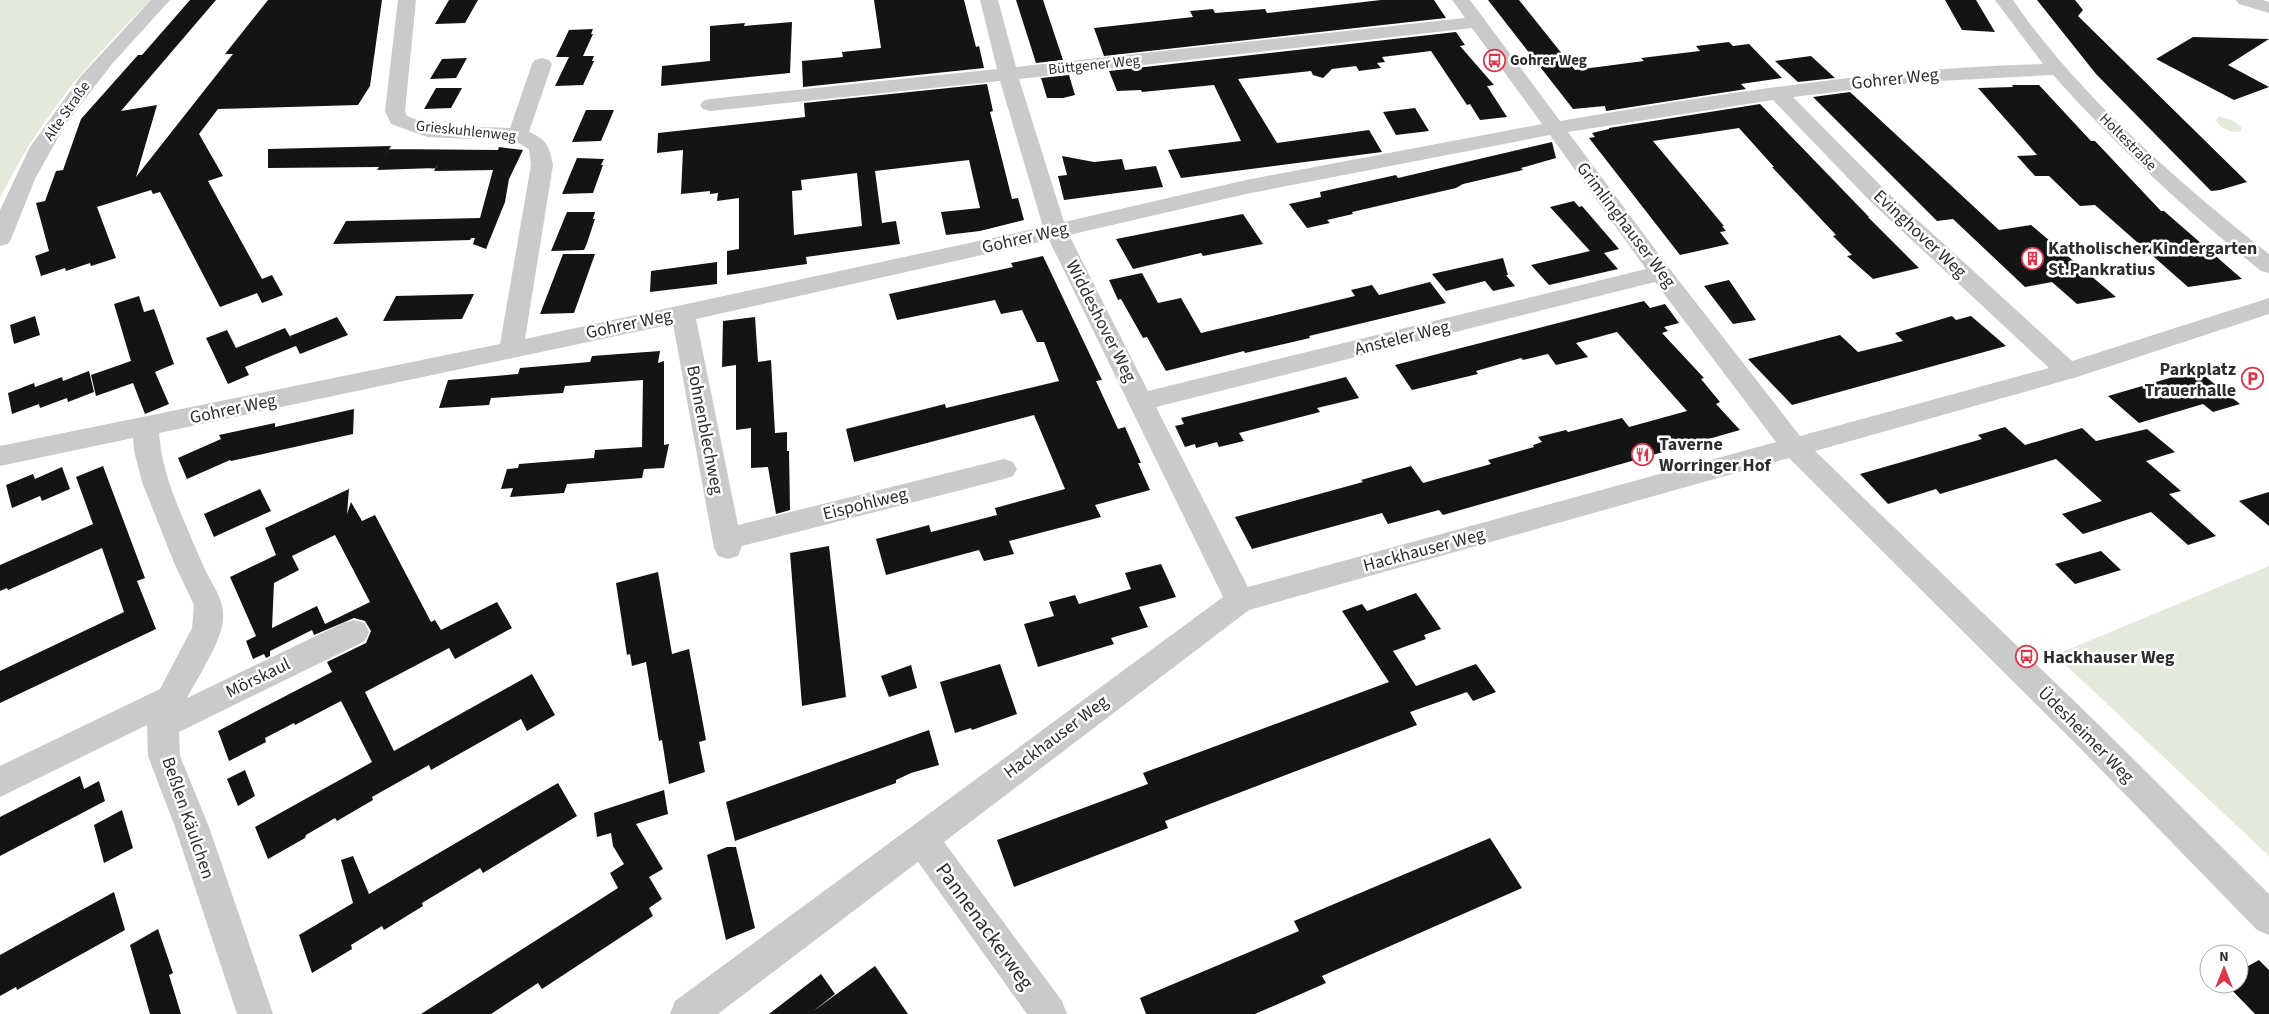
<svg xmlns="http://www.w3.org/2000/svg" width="2269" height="1014" font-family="'Source Sans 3',sans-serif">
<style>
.green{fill:#e4eadb}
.building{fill:#141414;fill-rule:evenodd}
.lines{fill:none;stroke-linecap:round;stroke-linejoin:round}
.minor{fill:#cacaca;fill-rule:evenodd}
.labels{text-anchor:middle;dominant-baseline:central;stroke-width:5;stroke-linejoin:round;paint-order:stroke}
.far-poi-label{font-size:15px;font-weight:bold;fill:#2d2d2d;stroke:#fff;text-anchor:start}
.far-street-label{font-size:15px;fill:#2d2d2d;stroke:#fff}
.street-label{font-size:18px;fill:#2d2d2d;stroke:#fff}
.poi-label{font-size:18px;font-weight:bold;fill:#2d2d2d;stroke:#fff;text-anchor:start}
.near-street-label{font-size:21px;fill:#2d2d2d;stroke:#fff}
</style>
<rect width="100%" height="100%" fill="#fff"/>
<path class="green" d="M0,0H151C107,43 65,89 32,141C20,159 10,179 0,198Z
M2219,116L2234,121L2242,128L2241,131C2230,134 2223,129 2216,121Z
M2269,566V856L2055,655Z"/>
<path class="building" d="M190,0H216L121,111L157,105L136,177L233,54H225L268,0H382L370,86L358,105L218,109L199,134L223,176L208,181L262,279L272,275L283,295L262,303L257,293L220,307L160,192L153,194L151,190L97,207L116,258L91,266L90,263L66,271L65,268L41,276L35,256L49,251L36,203L45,201L56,171L63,170L81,119L138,55H142Z
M449,0H478L465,23L435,24Z
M874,0H964L976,47L979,46L984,68L803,87L802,61L843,57L842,52L881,48Z
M1016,0H1043L1063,60L1036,63Z
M1381,0H1434L1446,18L1104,56L1094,28L1193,17L1190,11L1213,9L1215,13L1265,9L1267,13Z
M1488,0H1519L1575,70L1644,61L1641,58L1700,51L1696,46L1729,42L1733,46L1749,44L1782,78L1741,84L1746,89L1606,111L1605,106L1573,109Z
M1945,0H1976L1995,32L1962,30Z
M2037,0H2075L2083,10L2078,16L2247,182L2220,190L2211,191L2096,74Z
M792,22L790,73L661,86L662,66L710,61V26L745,23L744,26Z
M593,29L591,34H593L583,56H594L592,61H594L583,85L555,86L569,57H556L569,30Z
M1456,32L1465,45L1460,46L1494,85L1487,86L1507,117L1480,120L1470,104L1467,105L1431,51L1382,57L1385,62L1377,63L1381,68L1359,71L1356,66L1332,69L1323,78L1313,75L1311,71L1238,79L1277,143L1369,130L1382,152L1181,178L1168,150L1241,141L1214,85L1142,92L1141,90L1117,91L1109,71Z
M2193,37L2269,39L2228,65L2269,87L2234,100L2156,59Z
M1811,56L1835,78L1798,82L1775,61Z
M467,58L456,78L430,79L442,59Z
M1069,75L1075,95L1063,98H1047L1041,78Z
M987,84L993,111L990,112L1012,199L1018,198L1024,220L980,231L946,235L941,212L980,208L969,160L875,171L882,223L896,221L900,244L806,257L807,264L727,275V251L739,249V198L717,201L718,193L710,194V191L681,194L683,150L657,153L658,133L805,117L804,103ZM857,173L862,226L794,235L792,191L802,190L801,180Z
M2012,85H2039L2091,141H2095L2161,211H2164L2242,279L2188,287L2095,205L2080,206L2049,176H2035L2017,156L2037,155L1978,88L2013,87Z
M436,88H462L451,108L424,109Z
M1850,92L1999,230L2031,225L2116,297L2077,304L2052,282L2025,287L1953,219L1937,221L1813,97Z
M1760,104L1869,217H1868L1919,268L1873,279L1847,256L1852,255L1833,236L1836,235L1772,167H1774L1739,128L1653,141L1724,226H1722L1726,231L1720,232L1729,244L1680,255L1589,138L1595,137L1592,133L1609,129V128Z
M1415,108L1429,131L1396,135L1383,112Z
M586,110H614L601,141L572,142Z
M1552,142L1556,158L1521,168L1523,170L1463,184L1456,188L1352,212L1353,214L1327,220L1330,223L1307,228L1289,204L1321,197L1320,192L1396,175L1398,178Z
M391,146L381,162L389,149L498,150L499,147L523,150L509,179L505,202L486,249L473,244L475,238H471L470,240L333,244L346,221L480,218L493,170L434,171L438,164L436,168L406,169L377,170L379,167L268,168V149Z
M1062,156L1094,162L1122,159L1125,170L1156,166L1163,187L1064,200L1058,176L1067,175Z
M577,158L604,159L601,165H603L593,193L562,194Z
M1574,201L1579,207L1582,206L1619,249L1604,253L1618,269L1549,285L1531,265L1590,251L1550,207Z
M567,212H595L593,219H595L587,243L584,250L551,251Z
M1243,214L1263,244L1203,256L1201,253L1133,269L1116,239Z
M563,254H595L574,313L540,314Z
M1043,256L1102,380L1096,381L1118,429L1125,427L1141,463H1138L1150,490L1095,505L1101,517L1009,541L1014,554L984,561L979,550L886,575L876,539L929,525L931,532L997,515L995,508L1065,489L1034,415L854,462L846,429L945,404L946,408L1059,381L1044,342H1037L1022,310L1001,314L995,300L897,320L889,294L1013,267L1011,263Z
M1503,258L1508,275H1506L1515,286L1493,291L1485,281L1446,291L1432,274Z
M717,262V284L650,292L651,271Z
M1142,273L1158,303L1181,298L1201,333L1355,296L1351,290L1372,285L1379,295L1430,282L1446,303L1309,336L1310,338L1245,353L1244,351L1166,371L1147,337L1143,338L1121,299L1118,300L1109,280Z
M1729,280L1756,320L1733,324L1704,286Z
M474,294L462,319L383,321L396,296Z
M139,296L144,312L154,309L174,364L155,372L169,404L145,414L133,383L96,396L91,375L131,361L114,304Z
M1644,301L1650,308L1665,304L1679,323L1664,327L1668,331L1662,333L1704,378L1701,379L1720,402L1716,404L1740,430L1443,515L1439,510L1388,524L1382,513L1252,549L1235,517L1363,482L1361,480L1411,466L1423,483L1491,464L1488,460L1534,447L1533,445L1542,442L1538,437L1566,430L1568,432L1622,418L1629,427L1687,411L1617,332L1576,343L1588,357L1556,365L1548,354L1523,360L1521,358L1476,371L1478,374L1412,390L1395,365Z
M35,316L40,335L14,344L10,325Z
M1952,316L1956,320L1971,316L2006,346L1792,405L1748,359L1840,335L1858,352L1903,341L1895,333Z
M337,317L348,335L300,354L296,346L271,356L245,367L249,375L228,384L206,338L227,330L236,348L285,328L292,340L290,336Z
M755,317L758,362L771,360L775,433L787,432V451H789L790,510L776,514L768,467L751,468V428L736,430V365L722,367L723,321Z
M660,351L658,363L664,361V445L669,444L664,468L644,469L642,478L567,484L564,493L510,497L513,488L501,489L507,469L518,468L519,464L594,458L595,450L642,447L643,380L565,386L563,393L491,398L489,405L439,408L448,380L518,374L520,368L590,362L592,356Z
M2197,370L2240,404L2213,412L2203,404L2139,423L2108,396Z
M89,371L94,392L68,402L67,398L40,408L37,397L39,404L12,414L8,393L34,383L35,387L62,377L63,381Z
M1346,377L1359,398L1317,408L1320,412L1239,433L1244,441L1219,447L1217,442L1196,448L1195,444L1185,447L1175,426L1184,424L1181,418Z
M354,409L353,434L231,461L230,460L187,479L178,458L221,439L219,435L275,423V427Z
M2005,427L2025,445L2082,428L2096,441L2147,429L2175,452L2146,461L2181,491L2169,494L2216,536L2188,545L2151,512L2083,534L2062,514L2102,501L2056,459L1940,494L1936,489L1888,504L1860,474L1982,439L1978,435Z
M103,466L145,578L137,581L156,629L0,703V671L124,612L102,548L8,590L7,588L0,591V565L93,524L76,477Z
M62,467L70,489L42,501L40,496L12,508L6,485L33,474L35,479Z
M260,489L271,511L214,537L204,514Z
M349,489L347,514L351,502L362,521L375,515L431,622L435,620L441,630L497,602L512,628L455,659L449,648L365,692L394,751L532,674L555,715L527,731L521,719L431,770L429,765L372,797L373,800L337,821L335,818L306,835L305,838L268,859L255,827L372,762L341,701L295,725L294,723L265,738L266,742L229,761L218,731L332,672L327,662L366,643L371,631L365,621L354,618L314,635L312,630L270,651V656L266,658L264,654L253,659L246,641L256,636L230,577L276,555L265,528ZM335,535L370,602L325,624L317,606L272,628L274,583L299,570L292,556Z
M2269,492V526L2239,501Z
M829,546L846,697L802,706L790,553Z
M2101,551L2121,570L2075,584L2055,564Z
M1161,564L1176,597L1139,607L1148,627L1111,638L1114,644L1038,667L1024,624L1054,616L1049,602L1075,595L1079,604L1131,589L1125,573Z
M658,572L672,654L689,649L706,740L699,742L705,772L669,784L662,740L659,741L646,662L632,666L630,654L627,655L616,583Z
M1416,593L1441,629L1424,635L1426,639L1393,651L1416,686L1476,664L1496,692L1473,701L1467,692L1410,712L1417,725L1165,821L1168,828L1014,887L997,840L1148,784L1143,773L1389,682L1342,611L1362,604L1367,611Z
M1000,664L1017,714L972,730L971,728L955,733L940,682Z
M911,665L917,688L889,697L881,676Z
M929,730L939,765L911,773L896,780V783L735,841L726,802Z
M245,770L255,796L238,806L227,779Z
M80,776L84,789L99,781L105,801L0,856V817Z
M558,783L577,816L483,873L480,868L422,903L423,906L384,930L382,926L351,945L352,949L312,973L299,935L353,903L341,860L353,856L369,894Z
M664,790L668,814L636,824L663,869L649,877L662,899L649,908L653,916L542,989L538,983L491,1014H421L618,888L610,873L624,864L613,846L611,833L597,837L594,813Z
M122,810L133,848L104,863L94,825Z
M1490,838L1522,888L1322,976L1326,983L1255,1014H1146L1140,998L1299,931L1294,921Z
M727,847H736L755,928L726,940L707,855Z
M114,892L125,930L17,990L16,987L0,996V955Z
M158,929L173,973L169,975L181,1014H150L130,945Z
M2259,960L2269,970V1014H2255L2226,984H2239V971Z
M875,966L908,1014H769L821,974L835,994L812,1012Z"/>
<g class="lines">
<path class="minor" d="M151,0H170L112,64L65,125L35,179L11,239L8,244L0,246V210L30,147L81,76Z
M398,0H416L405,111L407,116L430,125L510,128L532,64L535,60L542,58L549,60L552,64L529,132C547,139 550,148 553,165L525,339L1043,227L1000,81L710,111L703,109L700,105L703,101L710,99L997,69L980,0H998L1016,67L1465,18L1452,0H1470L1560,121C1720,94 1881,68 2043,64L1995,0H2013C2078,95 2179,183 2269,254V273L2261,271C2187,211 2117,147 2053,75L1920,82L1793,97L1887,192L2072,361L2269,298V314L2077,377L1815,451L2099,725L2269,894V935L2257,930L2077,745L1789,458L1249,610L944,842L1062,1001L1067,1014H1027L918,862L718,1014H670L675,1001L1223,597L1049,240L696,319L738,525L1004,459L1013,462L1017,469L1013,476L1004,479L742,546L738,556L728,559L718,556L714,548L673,324L159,433C162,478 185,522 202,563C212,587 227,599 222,626C218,647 197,679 187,698L343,623L354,620L365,623L369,632L365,641L179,732L180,756L209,827L273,1014H237L175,827L148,756L147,725L0,797V766L160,689L192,628L194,605L175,565L142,482L134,451L133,438L0,466V446L500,344L531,165L529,149L515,141L427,137L391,124L385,111ZM1472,28L1542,124L1246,180L1064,222L1019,79ZM1773,100L1871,202L2049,368L1800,436L1669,268L1568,132ZM1550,135L1646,269L1148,391L1069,235L1246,194ZM1655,282L1776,442L1248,587L1156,407Z
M2236,0H2263L2269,2V13L2239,4Z"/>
</g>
<defs>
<symbol id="bus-ring" viewBox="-11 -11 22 22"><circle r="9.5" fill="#fff" stroke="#df344a" stroke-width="1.5"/><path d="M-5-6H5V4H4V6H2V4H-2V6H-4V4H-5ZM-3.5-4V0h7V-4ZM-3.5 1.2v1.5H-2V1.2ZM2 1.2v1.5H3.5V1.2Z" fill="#df344a"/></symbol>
<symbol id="building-ring" viewBox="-11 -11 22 22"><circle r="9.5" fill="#fff" stroke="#df344a" stroke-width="1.5"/><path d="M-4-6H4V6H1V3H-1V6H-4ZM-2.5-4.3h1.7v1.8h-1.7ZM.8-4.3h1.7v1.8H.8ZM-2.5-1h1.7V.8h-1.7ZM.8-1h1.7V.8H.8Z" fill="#df344a"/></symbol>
<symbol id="parking-ring" viewBox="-11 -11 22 22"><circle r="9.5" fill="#fff" stroke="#df344a" stroke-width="1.5"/><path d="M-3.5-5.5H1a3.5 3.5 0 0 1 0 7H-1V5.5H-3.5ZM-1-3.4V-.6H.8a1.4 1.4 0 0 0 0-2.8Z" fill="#df344a"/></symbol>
<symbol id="restaurant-ring" viewBox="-11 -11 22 22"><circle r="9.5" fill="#fff" stroke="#df344a" stroke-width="1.5"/><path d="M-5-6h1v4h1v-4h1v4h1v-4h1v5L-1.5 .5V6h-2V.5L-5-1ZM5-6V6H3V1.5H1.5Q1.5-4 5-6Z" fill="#df344a"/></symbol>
</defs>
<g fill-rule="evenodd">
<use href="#bus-ring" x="1482" y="48" width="25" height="25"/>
<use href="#building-ring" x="2020" y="246" width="25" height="25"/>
<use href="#parking-ring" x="2240" y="366" width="25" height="25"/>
<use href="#restaurant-ring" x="1630" y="442" width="25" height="25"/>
<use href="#bus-ring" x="2014" y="644" width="25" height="25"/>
</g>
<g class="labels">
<g class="far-poi-label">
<text x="1510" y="60">Gohrer Weg</text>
</g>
<g class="far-street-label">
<text transform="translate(1094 65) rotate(-6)">Büttgener Weg</text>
<text transform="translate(67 111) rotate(-55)">Alte Straße</text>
<text transform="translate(466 131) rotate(6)">Grieskuhlenweg</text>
<text transform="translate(2128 142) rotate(45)">Holtestraße</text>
</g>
<g class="street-label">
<text transform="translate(1895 79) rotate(-6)">Gohrer Weg</text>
<text transform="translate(1626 225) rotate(53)">Grimlinghauser Weg</text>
<text transform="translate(1920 234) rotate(43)">Evinghover Weg</text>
<text transform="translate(1025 238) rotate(-13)">Gohrer Weg</text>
<text transform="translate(1101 321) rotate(63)">Widdeshover Weg</text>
<text transform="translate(629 324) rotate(-12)">Gohrer Weg</text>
<text transform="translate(1402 338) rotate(-14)">Ansteler Weg</text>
<text transform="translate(233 409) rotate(-12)">Gohrer Weg</text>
<text transform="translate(705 430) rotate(79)">Bohnenblechweg</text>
<text transform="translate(865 504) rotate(-14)">Eispohlweg</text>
<text transform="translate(1424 550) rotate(-15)">Hackhauser Weg</text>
<text transform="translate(258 678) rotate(-26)">Mörskaul</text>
<text transform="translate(2086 735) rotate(45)">Üdesheimer Weg</text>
<text transform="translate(1056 737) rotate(-37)">Hackhauser Weg</text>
<text transform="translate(188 818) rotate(71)">Beßlen Käulchen</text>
</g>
<g class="poi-label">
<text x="2048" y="248">Katholischer Kindergarten<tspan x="2048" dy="21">St.Pankratius</tspan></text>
<text x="2236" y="369" text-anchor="end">Parkplatz<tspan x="2236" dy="21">Trauerhalle</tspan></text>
<text x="1659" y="444">Taverne<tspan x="1659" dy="21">Worringer Hof</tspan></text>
<text x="2043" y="657">Hackhauser Weg</text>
</g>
<g class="near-street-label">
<text transform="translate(985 926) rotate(54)">Pannenackerweg</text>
</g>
</g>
<g transform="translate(2224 969)"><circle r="24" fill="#ffffff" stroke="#ababab"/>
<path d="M0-4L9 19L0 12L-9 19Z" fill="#df344a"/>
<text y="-8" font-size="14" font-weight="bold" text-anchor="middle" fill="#2d2d2d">N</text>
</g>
</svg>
